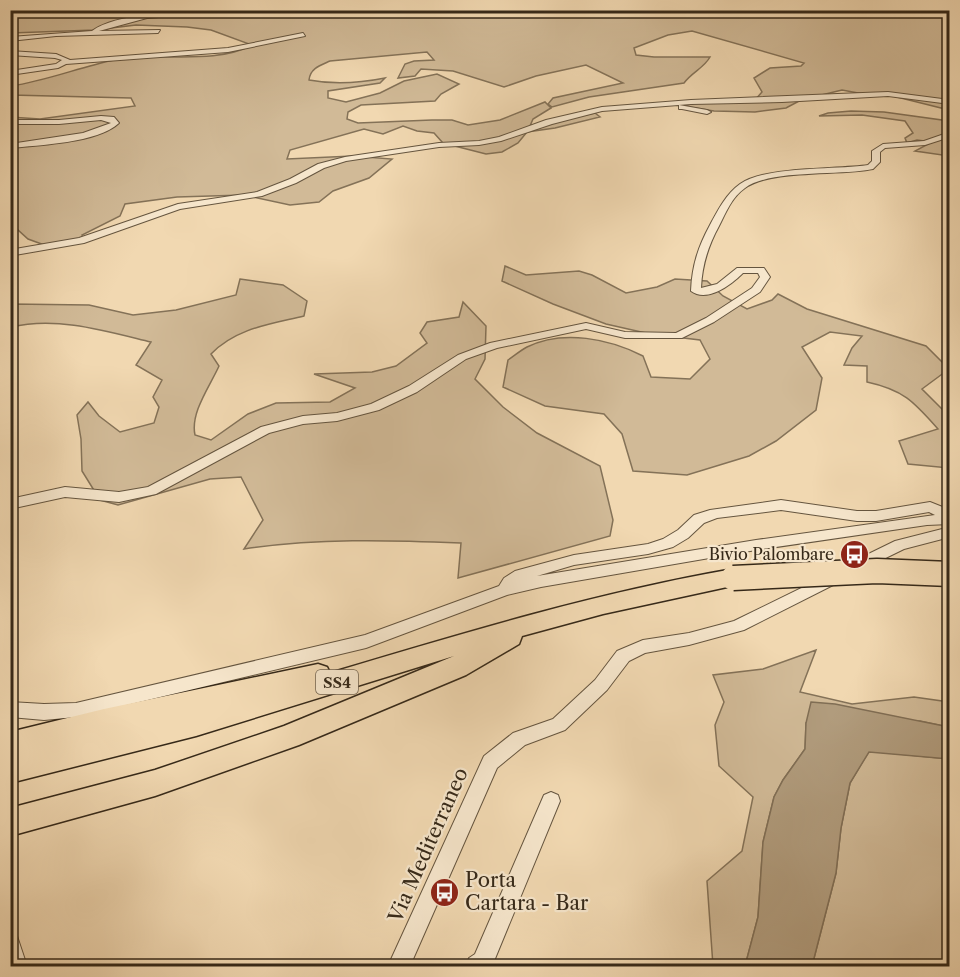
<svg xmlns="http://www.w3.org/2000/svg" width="960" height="977" font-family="'Libre Caslon Text',serif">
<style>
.green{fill:#d1ba97;stroke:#847258;stroke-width:1.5}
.water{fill:#b19c7d;stroke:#806e55;stroke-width:1.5}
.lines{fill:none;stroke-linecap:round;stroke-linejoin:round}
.minor-casing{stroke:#65553f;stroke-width:2}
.highway-casing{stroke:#362919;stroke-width:3}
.minor{fill:#f6e6cc;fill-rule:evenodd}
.highway{fill:#f1d8b1;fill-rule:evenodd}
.highway-bridge-casing{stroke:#362919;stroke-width:27;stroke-linecap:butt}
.highway-bridge{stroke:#f1d8b1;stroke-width:24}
.labels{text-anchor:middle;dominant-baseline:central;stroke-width:4.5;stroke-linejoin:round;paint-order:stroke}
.shield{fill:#f6e6cc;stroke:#70624f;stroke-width:1.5}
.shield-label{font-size:15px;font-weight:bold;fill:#362919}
.poi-label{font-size:16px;fill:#362919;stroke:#f6e6cc;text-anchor:end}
.near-street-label{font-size:20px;fill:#362919;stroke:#f6e6cc}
.near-poi-label{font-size:20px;fill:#362919;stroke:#f6e6cc;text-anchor:start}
</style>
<rect width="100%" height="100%" fill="#f1d8b1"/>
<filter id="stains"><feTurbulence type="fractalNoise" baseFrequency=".00333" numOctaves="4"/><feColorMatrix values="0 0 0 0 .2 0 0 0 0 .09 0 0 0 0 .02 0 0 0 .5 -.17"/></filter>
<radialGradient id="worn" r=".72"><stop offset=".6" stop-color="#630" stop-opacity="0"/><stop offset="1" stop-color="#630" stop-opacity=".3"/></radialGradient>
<path class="green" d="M11,11H949V110L893,96L869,95L842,90L801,100L786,108L755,112L714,111L683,106L699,102L755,100L762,92L754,78L770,68L801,66L804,63L692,31L668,35L634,48L636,55L654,57H710C704,68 692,72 684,83L589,97L552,107L548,104L553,98L623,83L586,65L536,76L504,87L453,71L421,69L415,76L398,78L405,64L414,61L434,60L427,52L330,61C321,65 310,68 309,80C335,85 360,83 385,78L380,83L328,91V98L346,102L380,93L404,81L437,74L459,84L441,94L435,101L361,105L348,112L347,119L358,123L432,120H452L468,125L500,120L545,102L551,108L533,119L530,126L595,113L600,117L555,128L527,132L518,143L502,152L486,154L443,143L434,133L417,131L403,126L383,134L364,129L290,150L287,159L353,156L392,159L369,178L333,191L319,202L290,205L244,195L177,197L125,204L120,216L82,235L84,238L47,246L28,239L17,229L11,207L10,117L40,119L135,106L131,98L11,95V86C46,81 80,67 114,60C158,51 212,66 252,45L211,30L187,27L136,25L95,30L11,33Z
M851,111L884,112L949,121V156L915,151L932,142L917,140L907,143L905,138L913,133L905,121L862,115L819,116L828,113Z
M505,266L526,275L579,271L592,275L626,293L657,287L675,279L707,281L723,296L747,309L772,300L778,294L807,309L926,346L949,369L922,389L949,416V468L908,464L899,441L938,429C914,402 904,390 867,382V366L844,365L852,348L862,336L830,332L802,347L822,378L816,410L776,441L749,456L687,475L633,471L622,434L604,414L545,406L503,387L508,360C514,356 521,350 527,347C563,329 610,339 643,356L651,377L690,379L710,359L700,340L650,334L606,324L553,304L502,281Z
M240,279L283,285L307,301L304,316C271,324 236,328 211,354L219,366C210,386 190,413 195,435L211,440L248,414L276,403L330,402L355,388L314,374L372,372L396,366L427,343L420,333L427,322L459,317L463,302L486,326L485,359L475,379L503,407L537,433L600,466L613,520L610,536L458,578L461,543C389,540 316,538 244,549L263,520L241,477L210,479L118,505L100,500L82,471L81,439L77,415L88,402L99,416L120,432L154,423L159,407L153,397L162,380L136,365L151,342C106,331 57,316 11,327V304L89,305L133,315L176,310L236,295Z
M816,650L800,692L852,704L914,697L949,702V727L920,721L806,723L805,749L783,780L774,797L763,842L758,917L745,966H713L707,881L742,851L753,797L719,766L715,725L724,702L713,675L763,669Z
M869,751L949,759V966H812L836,873L841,828L850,783Z"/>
<path class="water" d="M811,702L835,704L949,727V759L869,752L850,783L841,828L836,873L812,966H745L758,917L763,842L774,797L783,780L805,749L806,723Z"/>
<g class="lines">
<defs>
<path id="minor" d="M205,10H240L147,18L99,31L160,30L158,33L56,36L10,41V37L92,31C116,13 175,13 205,10Z
M303,33L305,36L228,52L66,64L58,68L10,75V71L56,64L62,60L55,58L10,55V51L56,54L70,60L228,48Z
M888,92L950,100V104L888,96L782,102L691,104L602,111L552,124L501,141L479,145L439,147L346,161L324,168L296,183L262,196L180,209L84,243L15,255L10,252L15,249L79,238L178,204L257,192L290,179L318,164L345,157L439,143L479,141L499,137L546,120L602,107L691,100Z
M679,105L707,110L711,112L707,114L682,109H679Z
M101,116L114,117L119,123C98,143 39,145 10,148V144L83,133L111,123L101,120L59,124H10V120H59Z
M950,132V137L925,145L885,148L880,152V162L873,169C840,176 770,169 745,188C732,197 726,212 719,226C708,246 702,265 701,288L717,284L737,268H764L770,277L760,292L714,322L682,338H625L586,329L497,348L466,359L417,392L379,410L337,421L303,424L269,433L156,494L119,502L65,497L10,509V499L65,487L119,492L148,487L261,427L303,416L337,413L371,404L409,386L458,355L490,343L586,323L625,332L676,333L706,318L752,288L760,277L758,273H743C731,285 707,303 691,291C692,266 698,247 710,225C718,210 726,194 740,184C766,166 834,170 868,165L872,161V151L883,144L924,141Z
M781,500L857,511H876L930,502L950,510V524L927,525L756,550L541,587L507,595L366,648L76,717L44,720L10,717V702L44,704L76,703L365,635L499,586L504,578L515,571L574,555L648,544L663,539L678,530L694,515L710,510ZM781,510L857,521H876L929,512L935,515L756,540L537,576L574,565L648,554L673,547L688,538L704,523L717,518Z
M950,527V537L904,549L857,572L852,570L850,566L852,562L895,541Z
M832,573L837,575L840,579L837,583L744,630L689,645L645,653L629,661L607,690L565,730L525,745L497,768L410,966H388L484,756L513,733L553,719L595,680L617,651L643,640L689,633L734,621Z
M551,792L558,795L560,801L492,966H466L469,958L475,954L544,795Z
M10,933L17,936L27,966H10Z"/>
<path id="highway" d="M733,569L741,572L745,578L741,584L603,614L522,636L519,644L466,675L299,745L155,796L10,836V808L155,770L284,726L454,656L196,736L10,783V732L104,709L318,664L327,667L330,673C463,633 596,593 733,569Z"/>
</defs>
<use href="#minor" class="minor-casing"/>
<use href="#highway" class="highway-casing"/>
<use href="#minor" class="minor"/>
<use href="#highway" class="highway"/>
<defs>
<path id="highway-bridge" d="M733,578L877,571L950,574"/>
</defs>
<use href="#highway-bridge" class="highway-bridge-casing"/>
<use href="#highway-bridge" class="highway-bridge"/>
</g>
<defs>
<symbol id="bus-disc" viewBox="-11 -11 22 22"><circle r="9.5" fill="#8f2418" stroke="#f6e6cc"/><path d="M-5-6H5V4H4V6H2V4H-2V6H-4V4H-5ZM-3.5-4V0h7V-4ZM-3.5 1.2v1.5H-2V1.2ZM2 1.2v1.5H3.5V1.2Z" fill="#fff"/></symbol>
</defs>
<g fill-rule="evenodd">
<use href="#bus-disc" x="838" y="538" width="33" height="33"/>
<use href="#bus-disc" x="428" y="876" width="33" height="33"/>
</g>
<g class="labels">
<rect class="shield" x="316" y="670" width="42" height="24" rx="4.5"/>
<g class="shield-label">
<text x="337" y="682">SS4</text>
</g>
<g class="poi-label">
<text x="834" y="554">Bivio Palombare</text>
</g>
<g class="near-street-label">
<text transform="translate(428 845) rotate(-66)">Via Mediterraneo</text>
</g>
<g class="near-poi-label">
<text x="465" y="880">Porta<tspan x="465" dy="23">Cartara - Bar</tspan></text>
</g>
</g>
<rect width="960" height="977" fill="none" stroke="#f1d8b1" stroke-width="36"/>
<rect x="12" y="12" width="936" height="953" fill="none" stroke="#362919" stroke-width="3"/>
<rect x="18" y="18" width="924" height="941" fill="none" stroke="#362919" stroke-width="1.5"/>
<rect width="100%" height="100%" filter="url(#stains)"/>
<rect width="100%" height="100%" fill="url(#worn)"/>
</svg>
